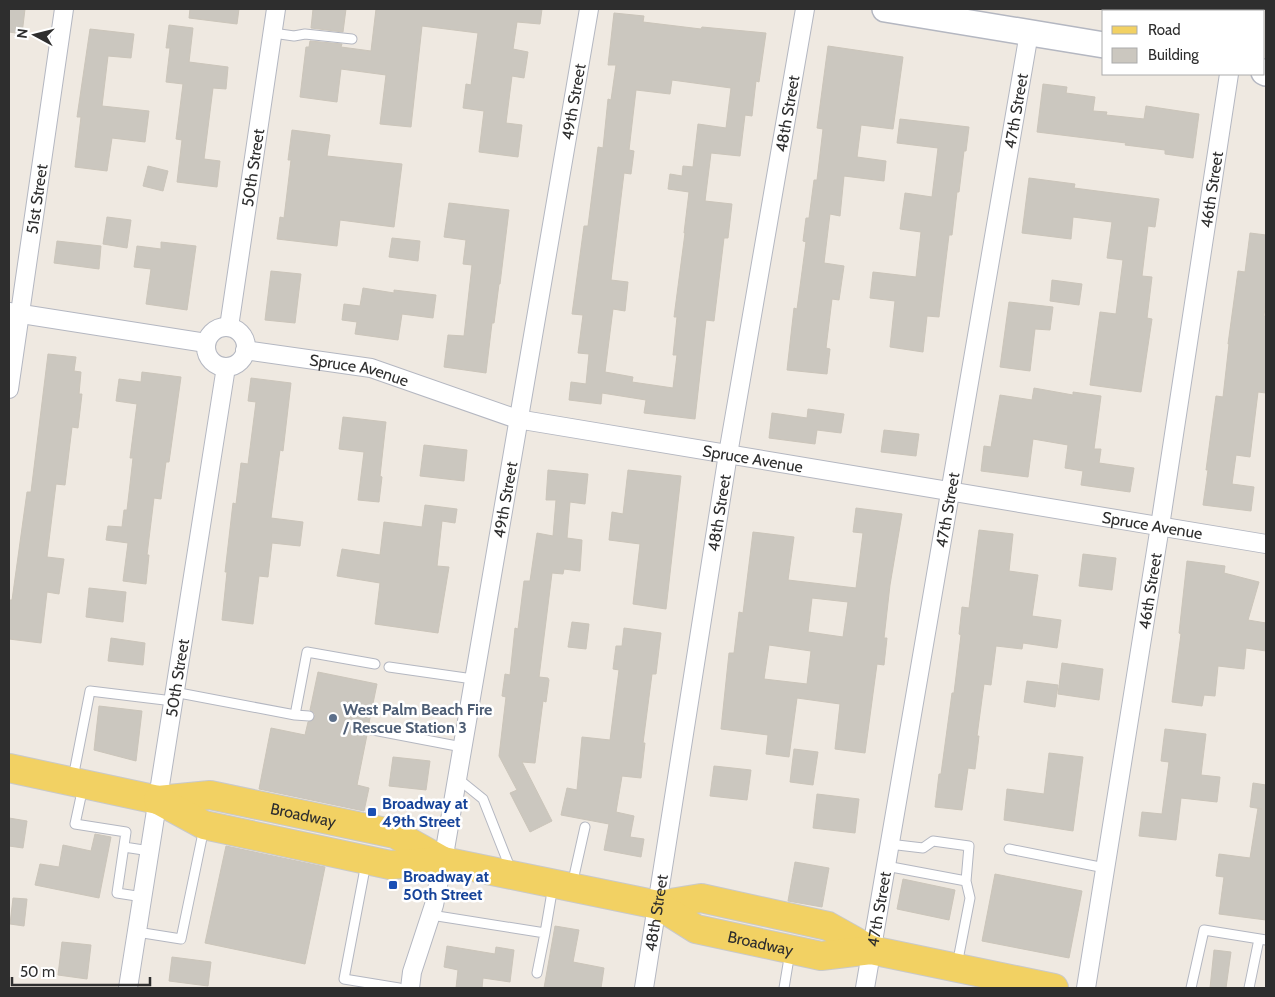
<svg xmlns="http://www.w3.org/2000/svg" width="1275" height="997" font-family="Cabin,sans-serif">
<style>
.building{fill:#cbc7bf;stroke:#cbc5ba;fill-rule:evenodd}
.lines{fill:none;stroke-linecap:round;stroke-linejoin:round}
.lane-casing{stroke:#b4b7c1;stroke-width:11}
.street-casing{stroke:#b4b7c1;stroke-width:20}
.secondary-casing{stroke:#b4b7c1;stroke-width:28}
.primary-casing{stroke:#c9c9c9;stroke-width:30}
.lane{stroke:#fff;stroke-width:9}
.street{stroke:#fff;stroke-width:18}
.secondary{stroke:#fff;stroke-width:25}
.primary{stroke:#f2d163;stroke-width:28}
.service-dot{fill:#5c6f8a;stroke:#fff;stroke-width:2}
.transit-dot{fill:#1a4fb4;stroke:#fff;stroke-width:2}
.labels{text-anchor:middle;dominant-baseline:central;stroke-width:5;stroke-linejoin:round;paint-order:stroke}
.street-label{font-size:16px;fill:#2e2e2e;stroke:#fff}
.service-label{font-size:16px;font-weight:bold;fill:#4e5e75;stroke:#fff;text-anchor:start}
.transit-label{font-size:16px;font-weight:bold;fill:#164399;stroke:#fff;text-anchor:start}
</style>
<rect width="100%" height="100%" fill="#efe9e1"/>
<path class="building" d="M9,9H25L22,34L9,32Z
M190,9H239L237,24L189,18Z
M313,9H346L343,32L311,28Z
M376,9H542L540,24L517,22L513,49L528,52L524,78L512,76L506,123L522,125L518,157L479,152L484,111L463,108L466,84L471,85L478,33L422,26L411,127L380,124L386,75L341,69L337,102L300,97L306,47H309L310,41L342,44L341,47L371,51Z
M614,13L644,16L643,22L701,29L702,27L766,33L759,82L756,81L752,116L745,115L740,156L711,153L705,201L732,204L728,238H724L714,321L706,320L695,419L644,413L646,400L602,393L601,404L569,400L571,382L586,384L589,354L578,353L583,315L572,314L584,226H588L598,147L603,148L608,99L611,100L616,65H608ZM672,80L731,88L726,128L698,124L693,167L683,166L682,176L670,174L668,189L689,192L684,233H685L674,317H677L673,355H677L673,388L632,382L633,377L605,372L613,309L625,311L628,282L611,280L624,173L631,174L634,151L629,150L636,90L670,94Z
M169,25L193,28L189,62L228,67L226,89L213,88L204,159L220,161L217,187L177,182L182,140L176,139L183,84L166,82L170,48H166Z
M90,29L134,34L131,58L108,56L102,106L149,111L145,142L112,138L107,171L75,167L81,117H77Z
M828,46L903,57L893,129L861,125L857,157L886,161L884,181L844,176L840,216L830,214L824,263L844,266L839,300L832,299L826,348L830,349L827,374L787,370L794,308L797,309L806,242L803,241L806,218H809L814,180H817L823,129L817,128Z
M1043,84L1067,87L1066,93L1095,97L1093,111L1107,112L1106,115L1144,119L1146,106L1199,114L1193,158L1165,154V150L1125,145L1126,143L1037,132Z
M900,119L969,127L966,151H964L959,192H957L952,235H949L939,317L927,316L923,352L890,347L895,301L870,298L873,272L916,277L921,232L900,229L905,193L932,197L938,148L897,143Z
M292,130L330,135L327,156L402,164L394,227L340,220L337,246L277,239L280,217L284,218L291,160H288Z
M148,166L168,171L163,191L143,186Z
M1029,178L1075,184L1074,188L1159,199L1155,227L1148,226L1142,276L1152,277L1147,318L1152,319L1141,392L1090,385L1100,312L1116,314L1123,260L1107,258L1112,222L1073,217L1071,239L1022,233Z
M449,203L509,210L500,284H499L494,323H492L486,373L444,367L448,335L464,336L472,265L463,264L466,240L444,237Z
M107,217L131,220L127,248L103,244Z
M1250,233L1266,235V299L1264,316H1266V393L1258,392L1250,457L1236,455L1232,484L1254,487L1251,511L1203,505L1208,470H1206L1216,396L1223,397L1229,344H1228L1238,271L1245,272Z
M392,238L420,241L418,261L389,257Z
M57,241L101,246L99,269L54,263Z
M161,242L196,246L187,310L146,304L151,269L134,267L137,246L161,249Z
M271,271L301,274L295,323L265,320Z
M1052,280L1082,284L1079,305L1050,301Z
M363,288L394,293V290L436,295L433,318L402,314L398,340L355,334L357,322L342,320L344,304L360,306Z
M1009,302L1053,307L1050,330L1035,329L1030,371L1000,367Z
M48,354L76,357L74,371L81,372L79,394H82L78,428L72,427L65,485L56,484L47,557L64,559L59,594L47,592L41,643L9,639V600H12L27,492H31Z
M142,372L181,377L169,462H166L161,499L154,498L147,555H149L146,584L123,581L128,543L106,540L108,526L122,527L124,510H127L133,458H130L137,404L116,401L119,379L141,382Z
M251,378L291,383L283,451L280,450L271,518L303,522L300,546L272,543L268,577L259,576L253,624L222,620L227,572H225L233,503L236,504L241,463L248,464L256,402L248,401Z
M1034,388L1073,395V392L1101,396L1094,449H1101L1099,463L1134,468L1130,492L1081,485L1083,471L1065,468L1068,445L1033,439L1028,477L981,471L984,446L991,447L1000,395L1032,400Z
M808,409L844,414L841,433L817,430L815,444L769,438L772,413L807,418Z
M343,417L386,422L380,476L382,477L379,502L358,500L364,452L339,449Z
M884,430L919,434L916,456L881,452Z
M424,445L467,450L464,481L420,476Z
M548,470L588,474L585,504L570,502L567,538L582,540L580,571L564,569L563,574L552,573L539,677L548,678L549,680L546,702L543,701L535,763L522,762L552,821L530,832L510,793L517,790L499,756L506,697L502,696L505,674L510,675L515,628L518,629L524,581H530L537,533L553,536L556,500H546Z
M628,470L681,476L666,609L633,604L640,544L609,540L612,512L623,514Z
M425,505L457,509L455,523L442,521L437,566L449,567L438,633L375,624L380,583L337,576L342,549L380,555L384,522L422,527Z
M856,508L902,514L890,585L884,638H887L884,665L877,664L865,753L835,749L840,704L797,698L789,757L766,754L768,735L721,729L729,653H734L739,612L743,613L753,532L794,537L788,580L856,588L863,533L853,532ZM812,598L848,602L843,637L808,632ZM769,645L811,651L807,684L764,679Z
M979,530L1013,534L1009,571L1038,575L1032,616L1061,620L1057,648L1023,643L1022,649L996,646L991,685L984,684L977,736H979L975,769L968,768L962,810L935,807L939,774H941L952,693H954L961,635L959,634L962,607L969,608Z
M1083,554L1116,558L1112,590L1079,586Z
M1187,561L1225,566L1224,573L1259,582L1248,620L1266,623V651L1246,648L1244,669L1218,666L1215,696L1204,695L1202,706L1172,702L1181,634L1179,633Z
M89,588L126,592L123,622L86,617Z
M572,622L589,624L586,649L568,647Z
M624,628L661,633L656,674H652L643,743H645L641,778L622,776L616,812L634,816L630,837L644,839L641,857L604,850L609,824L561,815L567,788L577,790L582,737L610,740L619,670L613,669L616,646H622Z
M111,638L145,643L143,665L108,661Z
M1062,663L1103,669L1099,700L1058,694Z
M318,672L377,684L369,723L364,725L362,728L364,733L367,735L357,785L369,788L364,811L259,789L271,728L305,735L308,722L314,719L315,714L310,710Z
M1027,681L1058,685L1055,707L1024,702Z
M99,706L142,711L136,761L94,750Z
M1165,729L1206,734L1201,775L1220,777L1217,802L1181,798L1176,840L1139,836L1142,812L1162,814L1169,762L1161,761Z
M794,749L818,752L813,785L790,782Z
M1049,753L1083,757L1073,831L1004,820L1007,789L1044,794Z
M393,757L430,761L426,790L389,786Z
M714,766L751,770L747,800L710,796Z
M1253,783L1266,785V920L1219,914L1224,877L1216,876L1219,854L1250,858L1258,808L1262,809L1250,807Z
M817,794L859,799L855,833L813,828Z
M9,818L27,821L23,848L9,846Z
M95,834L111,837L99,898L35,885L40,864L59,867L63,845L91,851Z
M226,846L325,867L305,964L205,943Z
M795,862L829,868L822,907L788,901Z
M995,874L1082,891L1069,958L982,941Z
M903,879L955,890L949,920L897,909Z
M13,898L27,899L24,926L10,924Z
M555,926L579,930L573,962L604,968L601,988H544Z
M62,942L91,945L87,979L58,975Z
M447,946L495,954L496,947L514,950L510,982L483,978L482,988H456L458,970L444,967Z
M1214,950L1231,952L1226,988H1210Z
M172,957L211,962L208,986L169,981Z"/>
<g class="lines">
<defs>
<path id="lane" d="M1125,11L1126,9
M1234,11V9
M273,33L294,36L305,34L352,39
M389,667L473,679
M174,692L295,715L309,716
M295,715L307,652L375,664
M368,729L462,747
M73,778L90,691L173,701
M457,778L483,799L511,870
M83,787L75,824L126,832L117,893L143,897
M889,844L923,848L933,841L969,846L966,881L970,898L957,965
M124,847L150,851
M1009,849L1105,868
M366,863L344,979L399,988
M886,866L966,881
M572,885L585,827
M431,915L545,933L537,973
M137,932L181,939L204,828
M545,933L553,886
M784,988L790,952
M1191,988L1204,930L1266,940
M1249,988L1259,939"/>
<g id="street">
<path d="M9,312L206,343"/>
<path id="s1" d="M229,327L276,9"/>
<circle cx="226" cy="347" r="20"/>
<path id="s2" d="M245,350L371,368L517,419L1266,544"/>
<path id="s3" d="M9,389L64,9"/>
<path id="s4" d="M128,988L226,367"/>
<path id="s5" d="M410,988L412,972L434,905L443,861L589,9"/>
<path id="s6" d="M644,988L728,454L805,9"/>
<path id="s7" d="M865,988L1029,33"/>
<path id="s8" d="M1086,988L1160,526L1229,74"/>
</g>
<path id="secondary" d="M885,9L1104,45
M1264,72L1266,73"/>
<g id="primary">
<path id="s9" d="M9,768L158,800L210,795L395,834L443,861"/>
<path d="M158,800L204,825L390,865L443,861L658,905L701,898L828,926L871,950"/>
<path id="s10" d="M658,905L696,929L821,956L871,950L1054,988"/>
</g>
</defs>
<use href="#lane" class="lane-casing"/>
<use href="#street" class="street-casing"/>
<use href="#secondary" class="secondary-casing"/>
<use href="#primary" class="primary-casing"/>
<use href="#lane" class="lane"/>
<use href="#street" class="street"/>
<use href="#secondary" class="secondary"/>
<use href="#primary" class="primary"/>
</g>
<circle class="service-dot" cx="333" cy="718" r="5"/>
<g class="transit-dot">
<rect x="367" y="807" width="10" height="10" rx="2.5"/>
<rect x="388" y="880" width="10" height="10" rx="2.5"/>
</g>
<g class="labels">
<g class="street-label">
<text stroke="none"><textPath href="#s5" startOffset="902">49th Street</textPath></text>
<text stroke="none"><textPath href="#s7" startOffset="890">47th Street</textPath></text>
<text stroke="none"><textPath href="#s6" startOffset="886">48th Street</textPath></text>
<text stroke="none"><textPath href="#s1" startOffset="161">50th Street</textPath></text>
<text stroke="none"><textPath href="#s8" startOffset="808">46th Street</textPath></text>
<text stroke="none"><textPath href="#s3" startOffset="192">51st Street</textPath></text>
<text stroke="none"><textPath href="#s2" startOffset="116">Spruce Avenue</textPath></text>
<text stroke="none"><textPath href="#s2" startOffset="521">Spruce Avenue</textPath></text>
<text stroke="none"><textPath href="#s5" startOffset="498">49th Street</textPath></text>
<text stroke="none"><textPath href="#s7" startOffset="485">47th Street</textPath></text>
<text stroke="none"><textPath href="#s6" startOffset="481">48th Street</textPath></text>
<text stroke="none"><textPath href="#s2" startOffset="926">Spruce Avenue</textPath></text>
<text stroke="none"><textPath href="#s8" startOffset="402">46th Street</textPath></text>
<text stroke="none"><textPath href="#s4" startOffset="314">50th Street</textPath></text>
<text stroke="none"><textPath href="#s9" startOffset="300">Broadway</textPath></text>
<text stroke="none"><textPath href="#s7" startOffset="80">47th Street</textPath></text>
<text stroke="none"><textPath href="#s6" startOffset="76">48th Street</textPath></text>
<text stroke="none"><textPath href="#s10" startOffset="111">Broadway</textPath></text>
</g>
<g class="service-label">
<text x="343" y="709">West Palm Beach Fire<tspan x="343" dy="18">/ Rescue Station 3</tspan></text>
</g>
<g class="transit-label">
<text x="382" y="803">Broadway at<tspan x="382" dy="18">49th Street</tspan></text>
<text x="403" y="876">Broadway at<tspan x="403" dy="18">50th Street</tspan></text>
</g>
</g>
<rect width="1275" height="997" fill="none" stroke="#2e2e2e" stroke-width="20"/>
<rect x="1102" y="10" width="162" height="65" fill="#ffffff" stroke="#ababab"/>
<rect x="1112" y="26" width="25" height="8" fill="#f2d163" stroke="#ababab"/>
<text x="1148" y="35" font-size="15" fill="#2e2e2e">Road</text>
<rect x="1112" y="48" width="25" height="15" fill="#cbc7bf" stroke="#ababab"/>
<text x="1148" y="60" font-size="15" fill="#2e2e2e">Building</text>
<g transform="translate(35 35) rotate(277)" stroke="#ffffff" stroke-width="4" paint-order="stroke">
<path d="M0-4L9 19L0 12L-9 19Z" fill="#2e2e2e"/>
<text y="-8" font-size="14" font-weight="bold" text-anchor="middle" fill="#2e2e2e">N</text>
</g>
<path d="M12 977v8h138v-8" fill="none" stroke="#2e2e2e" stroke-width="2.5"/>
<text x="20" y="977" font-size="15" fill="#2e2e2e" stroke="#ffffff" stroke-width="4" paint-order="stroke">50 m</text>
</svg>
